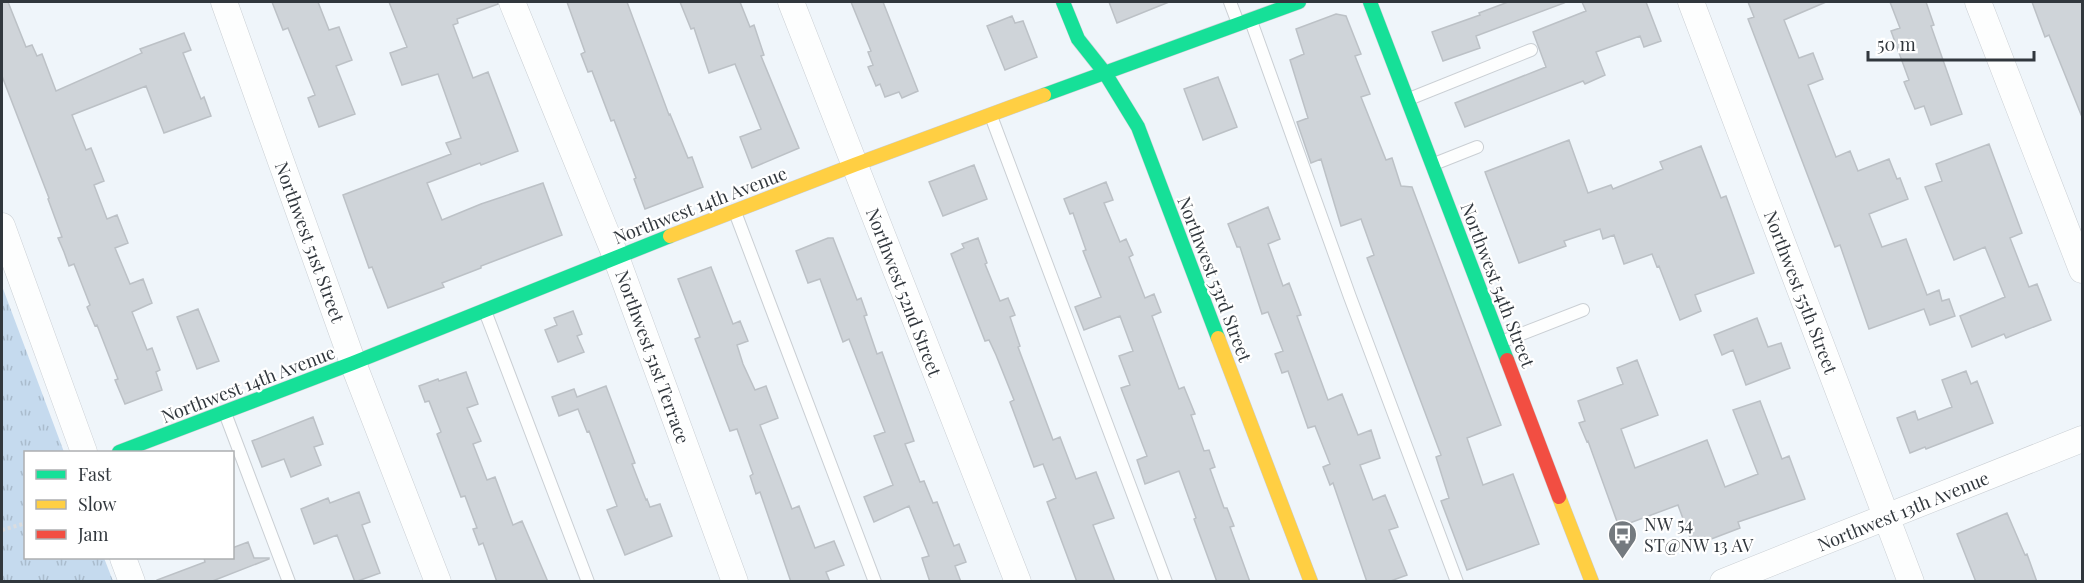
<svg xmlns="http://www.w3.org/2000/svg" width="2084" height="583" font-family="'Playfair Display',serif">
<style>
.grass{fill:url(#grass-tufts)}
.building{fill:#cfd4d9;stroke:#bcc1c6;stroke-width:1.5}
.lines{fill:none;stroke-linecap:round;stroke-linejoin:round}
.lane-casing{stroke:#cacfd4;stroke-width:14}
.street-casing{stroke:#cacfd4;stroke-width:27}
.fast-casing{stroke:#cacfd4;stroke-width:15}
.slow-casing{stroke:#cacfd4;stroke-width:15}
.jam-casing{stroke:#cacfd4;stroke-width:15}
.path{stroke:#dbdddf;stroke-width:4;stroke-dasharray:3 3;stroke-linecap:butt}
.lane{stroke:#fdfefe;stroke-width:12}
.street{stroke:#fdfefe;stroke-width:26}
.fast{stroke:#16e098;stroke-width:14}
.slow{stroke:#ffcf43;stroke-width:14}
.jam{stroke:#f24e42;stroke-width:14}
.labels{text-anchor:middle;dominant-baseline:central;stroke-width:4.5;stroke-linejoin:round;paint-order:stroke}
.street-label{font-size:18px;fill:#31373d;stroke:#fff}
.poi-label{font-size:18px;fill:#31373d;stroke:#fff;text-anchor:start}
</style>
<defs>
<pattern id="grass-tufts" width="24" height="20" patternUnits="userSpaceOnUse" patternTransform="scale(1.5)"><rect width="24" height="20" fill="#c5daee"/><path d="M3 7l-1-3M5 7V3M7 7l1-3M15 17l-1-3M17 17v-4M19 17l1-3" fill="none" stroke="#aabccd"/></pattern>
</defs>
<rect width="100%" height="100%" fill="#eff5fa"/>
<path class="grass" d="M2,286L64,452H26V558H104L113,581H2Z"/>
<path class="building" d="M2,2H8L26,47L32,45L37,56L42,54L56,91L142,53L140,49L184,33L191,50L183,53L201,99L204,97L211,116L164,133L146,86L72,115L86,150L91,148L104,181L94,185L107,219L117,215L128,243L115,248L130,284L143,279L152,303L132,312L147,350L152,348L160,370L156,372L162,390L125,404L115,380L118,379L97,325L95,326L87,307L90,305L74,264L69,266L64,252L58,238L62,237L48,199L49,198L2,76Z
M272,2H318L329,30L339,27L352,60L336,66L355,114L319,127L308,98L315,95L288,28L283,30Z
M389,2H497L498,4L457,19L458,23L453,25L473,78L488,72L518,151L481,165L480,163L427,183L442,220L481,204L543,183L562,235L481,266V268L442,283L444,287L388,308L372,267L369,268L343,195L451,154L446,143L461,138L438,74L402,85L390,53L407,47Z
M567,2H627L669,115L670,114L688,158L692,157L703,187L645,209L634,179L636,178L614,120L611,121L592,71L588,72L581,54L585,52Z
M680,2H740L750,27L754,25L764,55L761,56L799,148L752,168L740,137L761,129L735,64L709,73L694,28L691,29Z
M851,2H883L918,91L902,98L899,92L885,97L880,84L876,86L868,67L873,65L868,52L871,51Z
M1109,2H1169L1117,23Z
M1508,2H1563L1564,3L1476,36L1480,48L1443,61L1432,32L1480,15L1479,13Z
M1582,2H1646L1661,41L1644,47L1640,36L1596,52L1605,75L1585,84L1583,81L1465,127L1455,103L1546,67L1533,32L1586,11Z
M1748,2H1826L1784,20L1799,58L1813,53L1823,79L1808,85L1836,157L1850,151L1858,171L1889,159L1897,179L1900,178L1908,199L1869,214L1882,247L1906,239L1927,295L1939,290L1942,301L1949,299L1955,316L1930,325L1924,309L1869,329L1840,245L1835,247L1748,19L1754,17Z
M1890,2H1926L1934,25L1931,26L1962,114L1931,125L1924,106L1915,109L1904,82L1909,80L1891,31L1900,28Z
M2032,2H2082V117L2049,35L2045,37Z
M1336,14L1346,16L1361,54L1355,56L1370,94L1361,97L1386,160L1392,158L1401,186L1412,187L1501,425L1467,438L1483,485L1513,474L1539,544L1467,570L1441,501L1449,498L1436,457L1441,455L1367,258L1374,255L1361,219L1341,226L1321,159L1311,163L1297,122L1308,118L1290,60L1304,54L1296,29Z
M1012,16L1015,23L1023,21L1037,57L1005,70L987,26Z
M1218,77L1237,127L1203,140L1184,89Z
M1569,140L1588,193L1611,185L1613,189L1663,169L1660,162L1701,146L1721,198L1726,196L1754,273L1695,295L1701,311L1680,320L1659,266L1657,267L1652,254L1624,264L1614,235L1603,239L1600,229L1564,241L1566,246L1519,263L1485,172Z
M1989,144L2022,233L2010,238L2029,287L2037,284L2051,320L2006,338L2004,334L1972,347L1960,316L2005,297L1985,247L1954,260L1925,187L1942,181L1936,164Z
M974,165L987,199L943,216L929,182Z
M1106,182L1113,200L1104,203L1120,242L1126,239L1133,255L1129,257L1145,298L1154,294L1161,312L1152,316L1179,389L1184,387L1195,414L1191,415L1204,451L1209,450L1215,467L1210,469L1224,508H1227L1234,526L1230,527L1250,582H1217L1194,519L1196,518L1179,471L1145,484L1137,460L1147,456L1121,388L1130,385L1119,356L1133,351L1120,316L1084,330L1075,307L1101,297L1083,251L1086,250L1073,213L1070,214L1064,199Z
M1268,207L1280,239L1268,244L1283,286L1289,283L1301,315L1297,316L1328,400L1342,394L1358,435L1371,430L1380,458L1360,465L1373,500L1385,495L1398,527L1389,530L1407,575L1388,582H1367L1333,483L1330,485L1323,467L1330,464L1315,426L1308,428L1288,371L1282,373L1275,354L1283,351L1268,312L1262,314L1240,247H1237L1228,224Z
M828,238H833L857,300L861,298L867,315L864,316L877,354L882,352L914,441L905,444L920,482L924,481L933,503L937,502L954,546L959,544L966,562L955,566L961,582H930L922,558L929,556L909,506L874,522L864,497L893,485L874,436L885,432L849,339L843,342L820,279L808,283L796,251Z
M978,238L987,263L985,264L1000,301L1008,298L1015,315L1010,317L1020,346L1018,347L1053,440L1060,437L1076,479L1096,472L1114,518L1093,525L1115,582H1077L1047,502L1056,498L1043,464L1034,467L1010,402L1014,400L996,355L989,340L985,341L951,254L964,248L962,244Z
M711,267L733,324L740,321L748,341L737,345L743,364L755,390L766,386L778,418L760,425L792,509L799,506L815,548L834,541L844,565L826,572L830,582H791L760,492L756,494L750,476L753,474L737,429L730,431L695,339L700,337L678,279Z
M198,309L219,361L197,369L177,317Z
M573,311L582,334L577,336L584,352L558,362L545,330L557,325L554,318Z
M1757,318L1768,347L1781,343L1790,368L1746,385L1733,350L1722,355L1714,335Z
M1637,360L1658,415L1621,429L1635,468L1707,440L1725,487L1758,474L1733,410L1760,401L1782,459L1789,456L1805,499L1738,522L1740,528L1693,546L1678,505L1619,527L1588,441L1587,442L1579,423L1585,421L1578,401L1623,384L1617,368Z
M1966,371L1971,384L1977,381L1993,423L1926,449L1925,447L1910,453L1897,418L1915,411L1918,420L1952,407L1942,380Z
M466,372L478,404L467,408L481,441L473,444L487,480L495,477L513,525L522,521L548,582H497L483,543L479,545L473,529L477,528L465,496L461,497L437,434L441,432L429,401L425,402L419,386L438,379L439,381Z
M606,386L635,463L632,464L646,500L647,499L650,507L660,504L672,536L625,555L607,510L617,506L589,431L587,432L578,409L559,416L552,397L574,389L577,397Z
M313,417L323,444L314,447L321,465L291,477L284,459L262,467L252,441Z
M359,492L370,522L362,525L380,573L355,582L337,535L314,544L301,509L328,498L330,503Z
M2007,513L2025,555L2027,554L2037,582H1976L1957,534Z
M248,542L254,558H269V559L210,582H157V580L205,562L204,558H232V548Z"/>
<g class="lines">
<defs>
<path id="lane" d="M1230,2L1238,23
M1251,21L1350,297L1457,582
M1409,99L1531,50
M991,116L1166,582
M1434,164L1477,147
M735,212L875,582
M485,311L588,582
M1501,342L1583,310
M225,413L289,582"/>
<path id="street" d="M224,2L353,363L438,582
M512,2L616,257L735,582
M791,2L1018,582
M1691,2L1911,582
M1978,2L2082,270
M2,226L84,452
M123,558L132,582
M1723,582L2082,439"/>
<path id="fast" d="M1063,2L1078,39L1105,73L1138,127L1218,338
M1370,2L1507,360
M1044,95L1299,2
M119,452L353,363L670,236"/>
<path id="slow" d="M670,236L854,165L1044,95
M1218,338L1311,582
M1559,497L1592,582"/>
<path id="jam" d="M1507,360L1559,497"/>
</defs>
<use href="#lane" class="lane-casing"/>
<use href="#street" class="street-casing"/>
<use href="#fast" class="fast-casing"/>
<use href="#slow" class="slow-casing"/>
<use href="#jam" class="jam-casing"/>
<path class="path" d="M2,530L26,523"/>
<use href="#lane" class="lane"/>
<use href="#street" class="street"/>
<use href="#fast" class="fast"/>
<use href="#slow" class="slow"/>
<use href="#jam" class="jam"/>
</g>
<defs>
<symbol id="bus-pin" viewBox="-11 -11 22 30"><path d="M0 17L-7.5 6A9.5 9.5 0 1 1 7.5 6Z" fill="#747a7f" stroke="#fff"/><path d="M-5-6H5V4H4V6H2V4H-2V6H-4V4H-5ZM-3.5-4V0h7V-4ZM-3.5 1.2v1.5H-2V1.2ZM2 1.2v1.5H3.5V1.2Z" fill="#fff"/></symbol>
</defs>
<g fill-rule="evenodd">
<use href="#bus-pin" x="1606" y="518" width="33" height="45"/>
</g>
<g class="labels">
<g class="street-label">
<text transform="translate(700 205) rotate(-21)">Northwest 14th Avenue</text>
<text transform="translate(310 242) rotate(70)">Northwest 51st Street</text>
<text transform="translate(1215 279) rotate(69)">Northwest 53rd Street</text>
<text transform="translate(1498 285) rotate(69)">Northwest 54th Street</text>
<text transform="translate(904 292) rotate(69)">Northwest 52nd Street</text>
<text transform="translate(1801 292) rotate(69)">Northwest 55th Street</text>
<text transform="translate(653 357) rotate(70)">Northwest 51st Terrace</text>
<text transform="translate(248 384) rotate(-21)">Northwest 14th Avenue</text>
<text transform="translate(1903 511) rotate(-22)">Northwest 13th Avenue</text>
</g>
<g class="poi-label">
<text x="1644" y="524">NW 54<tspan x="1644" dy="21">ST@NW 13 AV</tspan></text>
</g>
</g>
<rect width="2084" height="583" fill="none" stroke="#31373d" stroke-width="6"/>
<rect x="24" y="451" width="210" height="108" fill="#ffffff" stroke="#adafb1" stroke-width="1.5"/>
<rect x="36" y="470" width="30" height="9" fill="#16e098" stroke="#adafb1" stroke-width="1.5"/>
<text x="78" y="481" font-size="18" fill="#31373d">Fast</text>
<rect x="36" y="500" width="30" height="9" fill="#ffcf43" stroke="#adafb1" stroke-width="1.5"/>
<text x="78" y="511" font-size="18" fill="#31373d">Slow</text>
<rect x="36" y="530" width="30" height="9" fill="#f24e42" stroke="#adafb1" stroke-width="1.5"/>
<text x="78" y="541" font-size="18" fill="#31373d">Jam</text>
<path d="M1868 51v9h166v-9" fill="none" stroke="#31373d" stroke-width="3"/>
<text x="1877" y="51" font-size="18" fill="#31373d" stroke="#ffffff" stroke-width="4.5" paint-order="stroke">50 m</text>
</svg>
